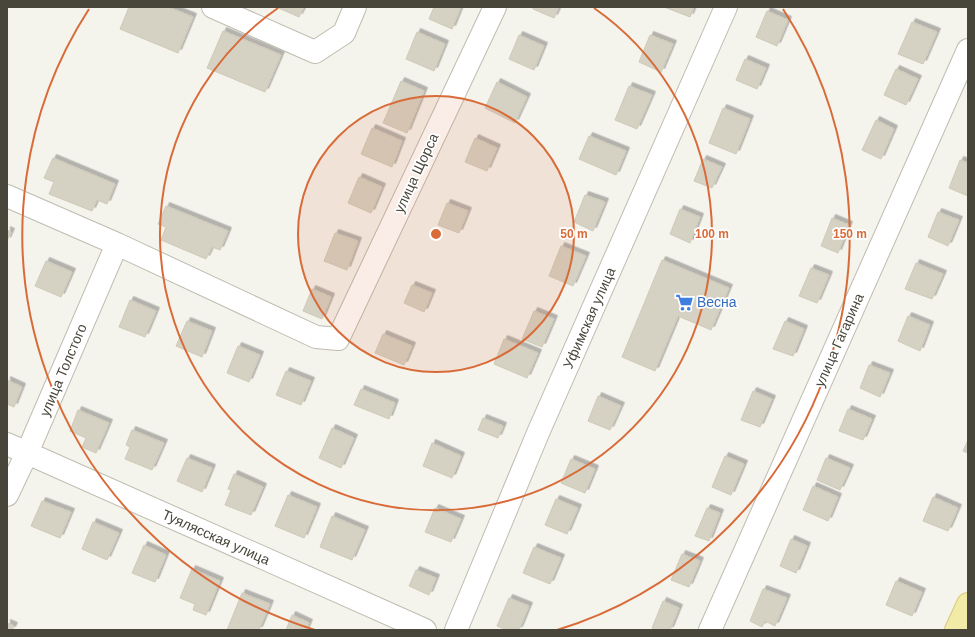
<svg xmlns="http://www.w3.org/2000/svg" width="975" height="637" font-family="Arial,sans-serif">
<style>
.building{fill:#d5d1c3;stroke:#cfc9b7;filter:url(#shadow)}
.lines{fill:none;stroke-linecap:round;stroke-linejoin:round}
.minor-casing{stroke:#bfbcb0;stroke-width:24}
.major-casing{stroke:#d6ca79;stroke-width:24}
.minor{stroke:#fff;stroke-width:22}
.major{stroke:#f2eaa7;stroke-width:22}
.ring{fill:none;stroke:#d86b38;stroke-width:2}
.labels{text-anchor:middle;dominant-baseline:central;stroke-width:3.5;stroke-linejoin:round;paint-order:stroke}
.street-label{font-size:14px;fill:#48453b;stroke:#fff}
.shop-label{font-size:14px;fill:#366cbe;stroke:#fff;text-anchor:start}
.centre{fill:#d86b38;stroke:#fff;stroke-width:2}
.ring-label{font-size:12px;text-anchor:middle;font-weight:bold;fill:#d86b38;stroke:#fff;stroke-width:3.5;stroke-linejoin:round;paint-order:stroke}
</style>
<defs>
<filter id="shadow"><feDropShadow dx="3.5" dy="-3.5" stdDeviation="0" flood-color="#0004"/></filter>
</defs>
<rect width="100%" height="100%" fill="#f4f3ec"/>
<path class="building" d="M129,7H168L193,17L178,53L120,29Z
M276,7H304L299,17Z
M434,7H461L452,29L429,19Z
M533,7H559L554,18L533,9Z
M664,7H694L690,17Z
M767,11L788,20L777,46L756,37Z
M912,22L937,32L923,64L898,54Z
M223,31L281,55L265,92L207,68Z
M417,32L445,44L434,71L406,59Z
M519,35L544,46L534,70L509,59Z
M650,35L673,44L661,72L639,62Z
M745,59L766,68L757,89L736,80Z
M896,69L918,79L906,105L884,95Z
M401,81L424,91L407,133L383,123Z
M497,82L527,97L515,123L485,108Z
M629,86L652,95L637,129L615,120Z
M723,108L750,119L736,154L709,143Z
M876,120L894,129L881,159L862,150Z
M372,128L402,141L392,167L361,154Z
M589,136L626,151L616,175L579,159Z
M475,138L497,148L487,171L465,162Z
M53,158L115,184L107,204L97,200L92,211L49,194L54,182L44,178Z
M703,159L722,167L712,188L694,181Z
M960,160L968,163V196L949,188Z
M359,177L382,187L371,213L348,203Z
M585,195L605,202L593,231L574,222Z
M447,203L468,211L459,233L438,225Z
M166,206L228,231L220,250L212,247L206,259L161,240L166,227L158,224Z
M680,209L700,217L690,243L670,234Z
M938,212L959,220L948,246L928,237Z
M832,218L849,225L838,253L821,246Z
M7,230L11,232L7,241Z
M335,233L358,241L347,270L324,261Z
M561,246L586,256L573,286L549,276Z
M662,260L729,288L711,330L678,316L655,371L622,357Z
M46,261L72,272L61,297L35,286Z
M916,263L943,274L932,299L905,289Z
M811,268L829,275L817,303L799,296Z
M412,285L432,293L424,312L404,303Z
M312,289L331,297L322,319L303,311Z
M130,300L156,311L145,337L119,327Z
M534,311L554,319L542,347L522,339Z
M908,316L930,325L920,351L898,341Z
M187,321L212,331L202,357L176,346Z
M785,321L804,329L793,356L773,349Z
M383,334L412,346L404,365L375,353Z
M504,339L538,353L527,378L494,364Z
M238,346L260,355L249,382L227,373Z
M869,365L890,373L880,397L860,388Z
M286,371L311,381L301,405L276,395Z
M7,380L22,387L14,407L7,404Z
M361,389L395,403L389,419L354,405Z
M753,391L772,399L760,427L741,420Z
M598,396L621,406L610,430L588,421Z
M848,409L872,419L863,440L839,431Z
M78,410L109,423L96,453L82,447L86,438L70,431Z
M483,418L503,426L498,438L478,430Z
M332,428L354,438L341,468L319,458Z
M132,430L164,443L152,470L125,459L130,447L126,445Z
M968,440V453L963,451Z
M432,443L461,456L452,478L423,466Z
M725,456L744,464L731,495L712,487Z
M187,458L212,468L202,492L177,481Z
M826,458L850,468L840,490L817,480Z
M571,459L595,469L585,493L561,483Z
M234,474L263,487L251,515L225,505L231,490L228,489Z
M813,486L838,497L828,521L803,510Z
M288,495L317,507L304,538L275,526Z
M933,497L958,508L948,531L923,521Z
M556,499L578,508L567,534L545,525Z
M42,501L71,512L60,538L31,526Z
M435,508L461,519L451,542L425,532Z
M707,508L720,513L709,541L695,536Z
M332,516L365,530L352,560L320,547Z
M93,522L119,533L107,560L82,549Z
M791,539L807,546L796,573L780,566Z
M144,545L166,555L155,582L132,573Z
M534,547L561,558L550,584L523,573Z
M682,554L700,561L689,587L671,580Z
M192,569L220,581L206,615L193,610L195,604L180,598Z
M416,570L436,578L429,595L409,586Z
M896,581L922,592L912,616L886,605Z
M763,589L787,598L775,626L765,621L762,627L750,621Z
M242,593L270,604L259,630H227Z
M509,598L529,606L519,630H507L497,626Z
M663,601L679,608L670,630H657L652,628Z
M292,615L309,623L306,630H286Z
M7,623L14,626L12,630H7Z"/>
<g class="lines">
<defs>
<path id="minor" d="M213,7L315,52L344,33L355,7
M7,196L117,244L316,337L338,339L495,7
M7,444L425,630
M7,495L27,453L117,244
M456,630L538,433L726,7
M710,630L968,50"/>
<path id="major" d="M956,630L968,604"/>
</defs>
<use href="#minor" class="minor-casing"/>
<use href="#major" class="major-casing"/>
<use href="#minor" class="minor"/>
<use href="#major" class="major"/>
</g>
<circle cx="436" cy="234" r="138" fill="#d86b38" fill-opacity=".12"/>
<g class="ring">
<circle cx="436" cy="234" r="138"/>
<path d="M594 8A276 276 0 1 1 278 8"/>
<path d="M315 630A414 414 0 0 1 89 9M783 9A414 414 0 0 1 557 630"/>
</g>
<defs>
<symbol id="supermarket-bare" viewBox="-9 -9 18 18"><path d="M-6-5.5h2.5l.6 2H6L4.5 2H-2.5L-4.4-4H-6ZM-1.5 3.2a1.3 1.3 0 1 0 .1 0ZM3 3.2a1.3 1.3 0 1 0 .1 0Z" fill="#3f7fe0" stroke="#fff" stroke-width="2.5" paint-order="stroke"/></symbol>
</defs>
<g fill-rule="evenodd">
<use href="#supermarket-bare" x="672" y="290" width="25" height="25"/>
</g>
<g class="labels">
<g class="street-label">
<text transform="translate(416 173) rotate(-65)">улица Щорса</text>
<text transform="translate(589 318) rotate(-66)">Уфимская улица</text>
<text transform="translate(839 340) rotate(-66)">улица Гагарина</text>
<text transform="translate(63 370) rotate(-67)">улица Толстого</text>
<text transform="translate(216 537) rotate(24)">Туялясская улица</text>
</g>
<g class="shop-label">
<text x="697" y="302">Весна</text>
</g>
</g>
<circle cx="436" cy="234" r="6" class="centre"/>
<g class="ring-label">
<text x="574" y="238">50 m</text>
<text x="712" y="238">100 m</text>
<text x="850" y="238">150 m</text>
</g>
<rect width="975" height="637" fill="none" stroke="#48453b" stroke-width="16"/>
</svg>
